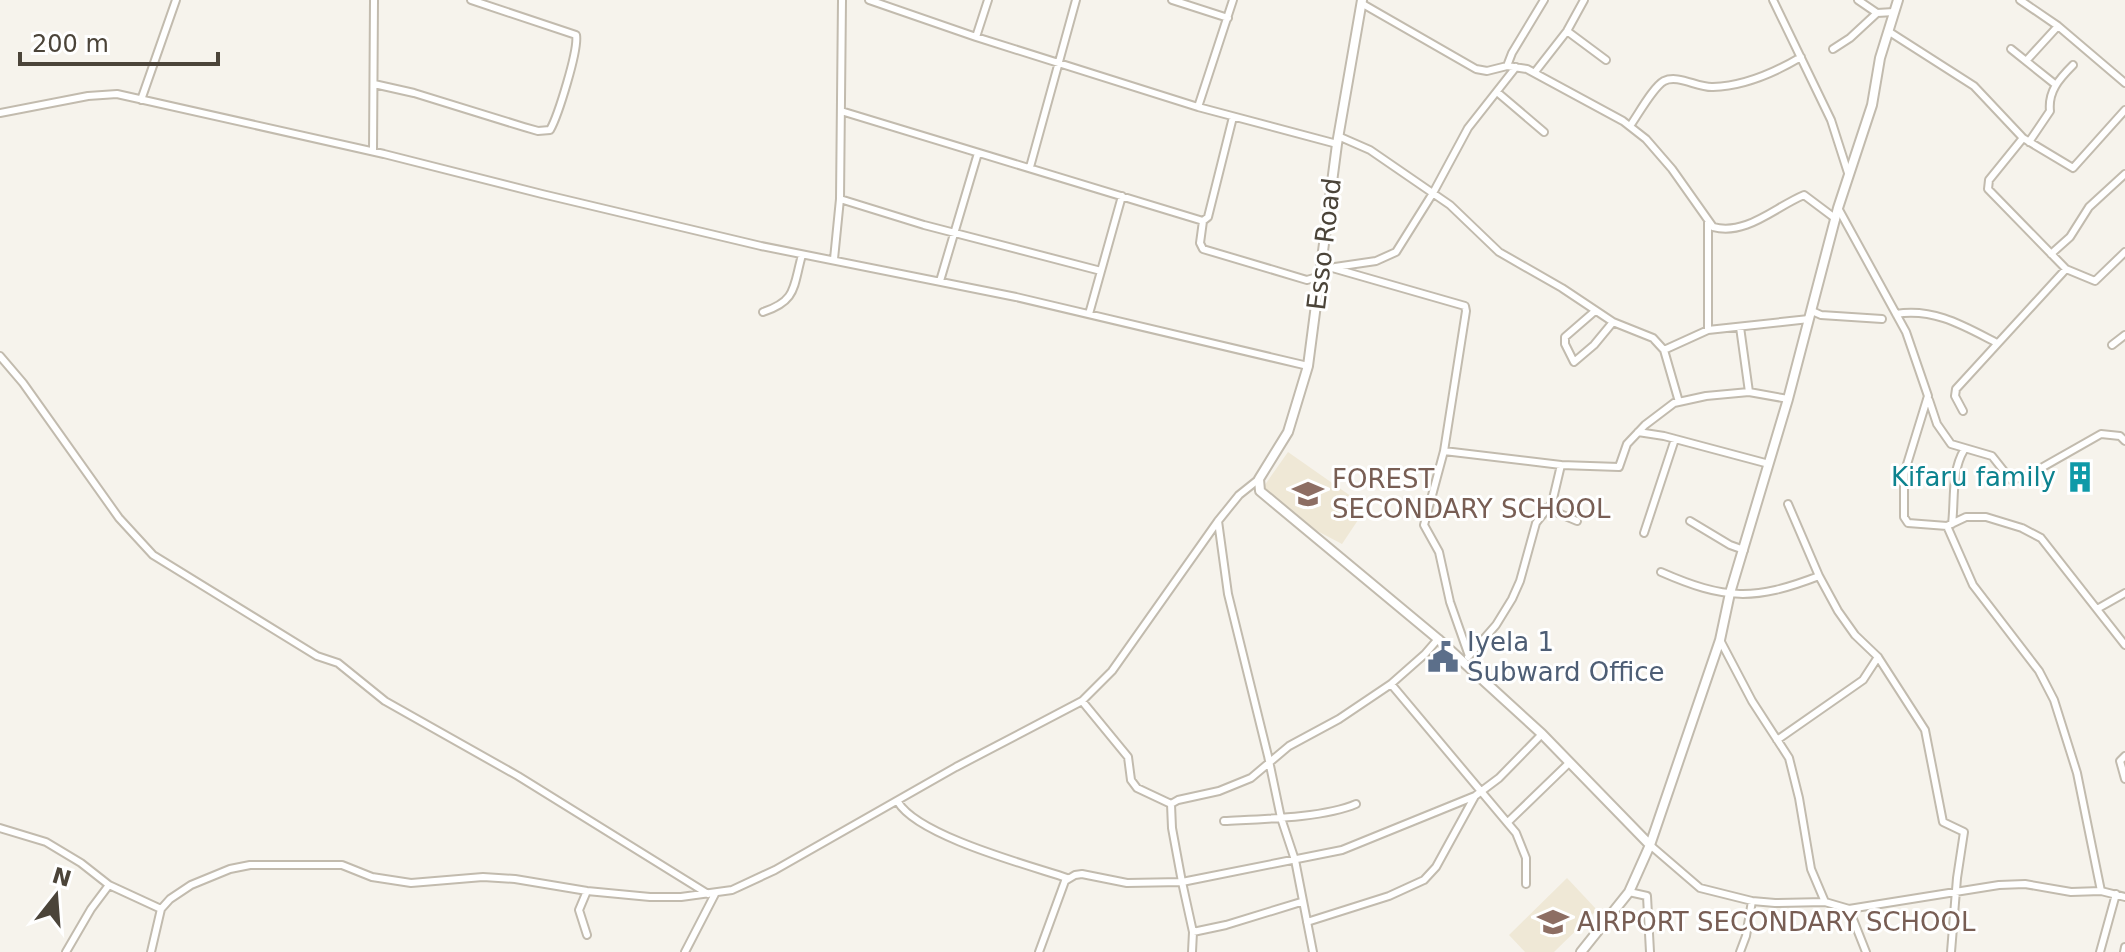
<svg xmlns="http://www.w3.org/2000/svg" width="2125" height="952" font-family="'DejaVu Sans',sans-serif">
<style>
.education{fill:#efe8d6}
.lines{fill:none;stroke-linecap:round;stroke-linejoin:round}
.minor-casing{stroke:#c2bbae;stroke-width:10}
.tertiary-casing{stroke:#c2bbae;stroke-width:12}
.minor{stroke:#fff;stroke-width:6}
.tertiary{stroke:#fff;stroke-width:8}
.labels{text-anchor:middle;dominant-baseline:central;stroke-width:6;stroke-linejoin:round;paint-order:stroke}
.street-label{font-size:26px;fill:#4b4439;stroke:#fff}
.culture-label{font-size:26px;fill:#0d838f;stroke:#fff;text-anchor:end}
.education-label{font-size:26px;fill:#785e54;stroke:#fff;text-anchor:start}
.service-label{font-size:26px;fill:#4e5e75;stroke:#fff;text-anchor:start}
</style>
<rect width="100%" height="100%" fill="#f6f3ec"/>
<path class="education" d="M1288,452L1355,499L1358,520L1342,544L1304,524L1262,489Z
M1567,878L1597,910L1554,952H1525L1509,935Z"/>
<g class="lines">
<defs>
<path id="minor" d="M869,0L976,37L1198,107L1337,144
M1172,0L1228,18
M1773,0L1831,120L1849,176
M1858,0L1877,13L1894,12
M2020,0L2058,26L2125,83
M1361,3L1476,69L1487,71L1507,66L1527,69L1623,121L1646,139L1672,169L1713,227C1746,236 1775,207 1804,195L1836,219
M1567,31L1606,60
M1888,31L1974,86L2023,138L1989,180L1988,189L2066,269L2095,281L2125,252
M976,37L988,0
M1833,49L1850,38L1877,13
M2011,49L2056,85
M2026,61L2058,26
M1507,66L1512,53L1544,0
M1535,72L1567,31L1584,0
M374,84L414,93L524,127L538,131L550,130C558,116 579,49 576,35L471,0
M1497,92L1544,132
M141,100L176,0
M1198,107L1233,0
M841,111L1203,221L1208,217L1233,117
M0,113L88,96L117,94L384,154L542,194L761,246L1016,297L1308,366
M1630,126C1638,115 1653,87 1664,81C1678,74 1698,88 1713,87C1745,86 1774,73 1801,57
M1338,136L1370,150L1450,205L1499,252L1562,288L1613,322L1653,338L1664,350L1708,330L1809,319
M2023,138L2073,168L2125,110
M2029,142L2050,111C2048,92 2058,80 2073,65
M373,151L374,0
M1030,167L1076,0
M840,199L924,225L1101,271
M1838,208L1906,332L1928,396L1904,474V517L1908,523L1947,526L1966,517H1986L2022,528L2041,538L2125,645
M1203,221L1200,243L1203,249L1307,280L1321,276
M2051,254L2070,237L2089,207L2125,174
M834,259L840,199L842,0
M1322,265L1465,306L1466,311L1444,451L1424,525L1439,552L1450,602L1469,656
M1335,267L1376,261L1396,252L1433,193L1468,128L1516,67
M940,281L978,153
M1595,311L1565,337V344L1574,362L1594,345L1613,322
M1812,311L1821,315L1882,319
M763,312C797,301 793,287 802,255
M1089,314L1122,196
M1896,314C1935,308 1964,326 1997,343
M1740,327L1749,392
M1708,330V222
M2112,345L2125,335
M1664,350L1679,402
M0,356L23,383L119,518L153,555L317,656L338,663L385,701L518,776L708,894
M1929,400L1937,424L1951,444L1992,456L2011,480L2027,476L2101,434L2120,436L2125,441
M1963,411L1955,396L1956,389L2066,269
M1638,432L1664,436L1769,464
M1444,451L1561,465
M1788,504L1819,576
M1546,508L1577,521
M1218,521L1228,594L1268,756L1281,818L1295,860L1313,952
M1690,521L1730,545L1744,550
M1952,524C1955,500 1951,472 1964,450
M1947,526L1973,585L2039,671L2054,700L2077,773L2101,891
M1644,533L1675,439
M1661,572C1725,600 1754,601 1819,576L1838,611L1855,635L1878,657L1925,730L1943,822L1964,832L1957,878L1951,952
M2097,609L2125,593
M1438,639L1425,654L1391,684L1339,719L1289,746L1251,778L1219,791L1178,800L1171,804L1172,828L1182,882L1342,850L1475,796L1499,778L1542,734
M1720,640L1752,701L1789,758L1799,798L1811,869L1825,902
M1468,657L1496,625L1512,599L1520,581L1536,523L1552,503L1561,465L1619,467L1627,444L1645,425L1674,403L1706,396L1749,392L1788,399
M1391,684L1516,833L1526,858V884
M1082,701L1128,757L1131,780L1137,788L1171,804
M1777,740L1863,680L1878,657
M2125,756L2120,761L2125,779
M898,802C918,836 1028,865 1067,878
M1224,821C1260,819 1324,818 1356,804
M1508,822L1570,762
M0,828L46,842L81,863L109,885L161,909
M1650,845L1700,888L1752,901L1775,903L1825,902L1849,909L1866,952
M587,891L579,910L587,935
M1629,892L1647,896L1650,952
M1849,909L1999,885L2025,884L2071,892L2101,891L2125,897
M1307,922L1389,896L1424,880L1436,867L1475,796
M1193,932L1226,925L1301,902
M66,952L91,909L109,885
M151,952L161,909L170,899L191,885L230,869L250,865H342L372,877L411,883L483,877L515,879L587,891L650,897H681L732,890L775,870L956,767L1082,701L1112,671L1218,521L1239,495L1259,479
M685,952L715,894
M1039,952L1065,881L1075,875L1082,874L1127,883L1182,882L1193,932L1192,952
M1740,952L1746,936L1752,901
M2100,952L2116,894
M2124,952L2125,947"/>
<path id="tertiary" d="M1362,0L1337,144L1308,366L1288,432L1259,479L1260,491L1438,639L1542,734L1650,845
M1581,952L1629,892L1650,845L1720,640L1730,593L1788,399L1838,208L1872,105L1880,58L1898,0"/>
</defs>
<use href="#minor" class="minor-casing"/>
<use href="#tertiary" class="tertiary-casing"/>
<use href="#minor" class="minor"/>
<use href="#tertiary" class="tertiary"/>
</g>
<defs>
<symbol id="building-bare" viewBox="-9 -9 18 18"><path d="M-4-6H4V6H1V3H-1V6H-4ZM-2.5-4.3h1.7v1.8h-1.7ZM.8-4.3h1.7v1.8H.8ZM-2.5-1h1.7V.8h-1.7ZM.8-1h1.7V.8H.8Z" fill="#0f9aa8" stroke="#fff" stroke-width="2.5" paint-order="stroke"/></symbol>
<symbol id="school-bare" viewBox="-9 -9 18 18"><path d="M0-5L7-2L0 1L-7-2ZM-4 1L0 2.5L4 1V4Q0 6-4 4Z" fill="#8d6e63" stroke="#fff" stroke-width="2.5" paint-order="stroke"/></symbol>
<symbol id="civic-bare" viewBox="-9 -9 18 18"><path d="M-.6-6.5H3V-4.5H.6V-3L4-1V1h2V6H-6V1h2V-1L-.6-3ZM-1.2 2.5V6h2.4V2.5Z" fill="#5c6f8a" stroke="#fff" stroke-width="2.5" paint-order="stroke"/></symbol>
</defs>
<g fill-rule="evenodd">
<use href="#building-bare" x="2058" y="455" width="44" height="44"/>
<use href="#school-bare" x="1286" y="472" width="44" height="44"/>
<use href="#civic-bare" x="1421" y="635" width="44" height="44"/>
<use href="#school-bare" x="1531" y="900" width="44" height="44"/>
</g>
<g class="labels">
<g class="street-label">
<text transform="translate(1324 244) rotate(-83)">Esso Road</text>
</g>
<g class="culture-label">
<text x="2056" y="477">Kifaru family</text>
</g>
<g class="education-label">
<text x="1332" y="479">FOREST<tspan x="1332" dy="30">SECONDARY SCHOOL</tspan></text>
<text x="1577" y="922">AIRPORT SECONDARY SCHOOL</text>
</g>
<g class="service-label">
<text x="1467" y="642">Iyela 1<tspan x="1467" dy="30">Subward Office</tspan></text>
</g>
</g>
<g transform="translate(56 896) rotate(17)" stroke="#ffffff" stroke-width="6" paint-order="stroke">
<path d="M0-6L14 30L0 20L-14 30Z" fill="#4b4439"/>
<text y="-12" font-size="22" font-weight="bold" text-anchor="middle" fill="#4b4439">N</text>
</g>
<path d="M20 52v12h198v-12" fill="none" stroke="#4b4439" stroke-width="4"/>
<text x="32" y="52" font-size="24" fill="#4b4439" stroke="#ffffff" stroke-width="6" paint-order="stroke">200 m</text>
</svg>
